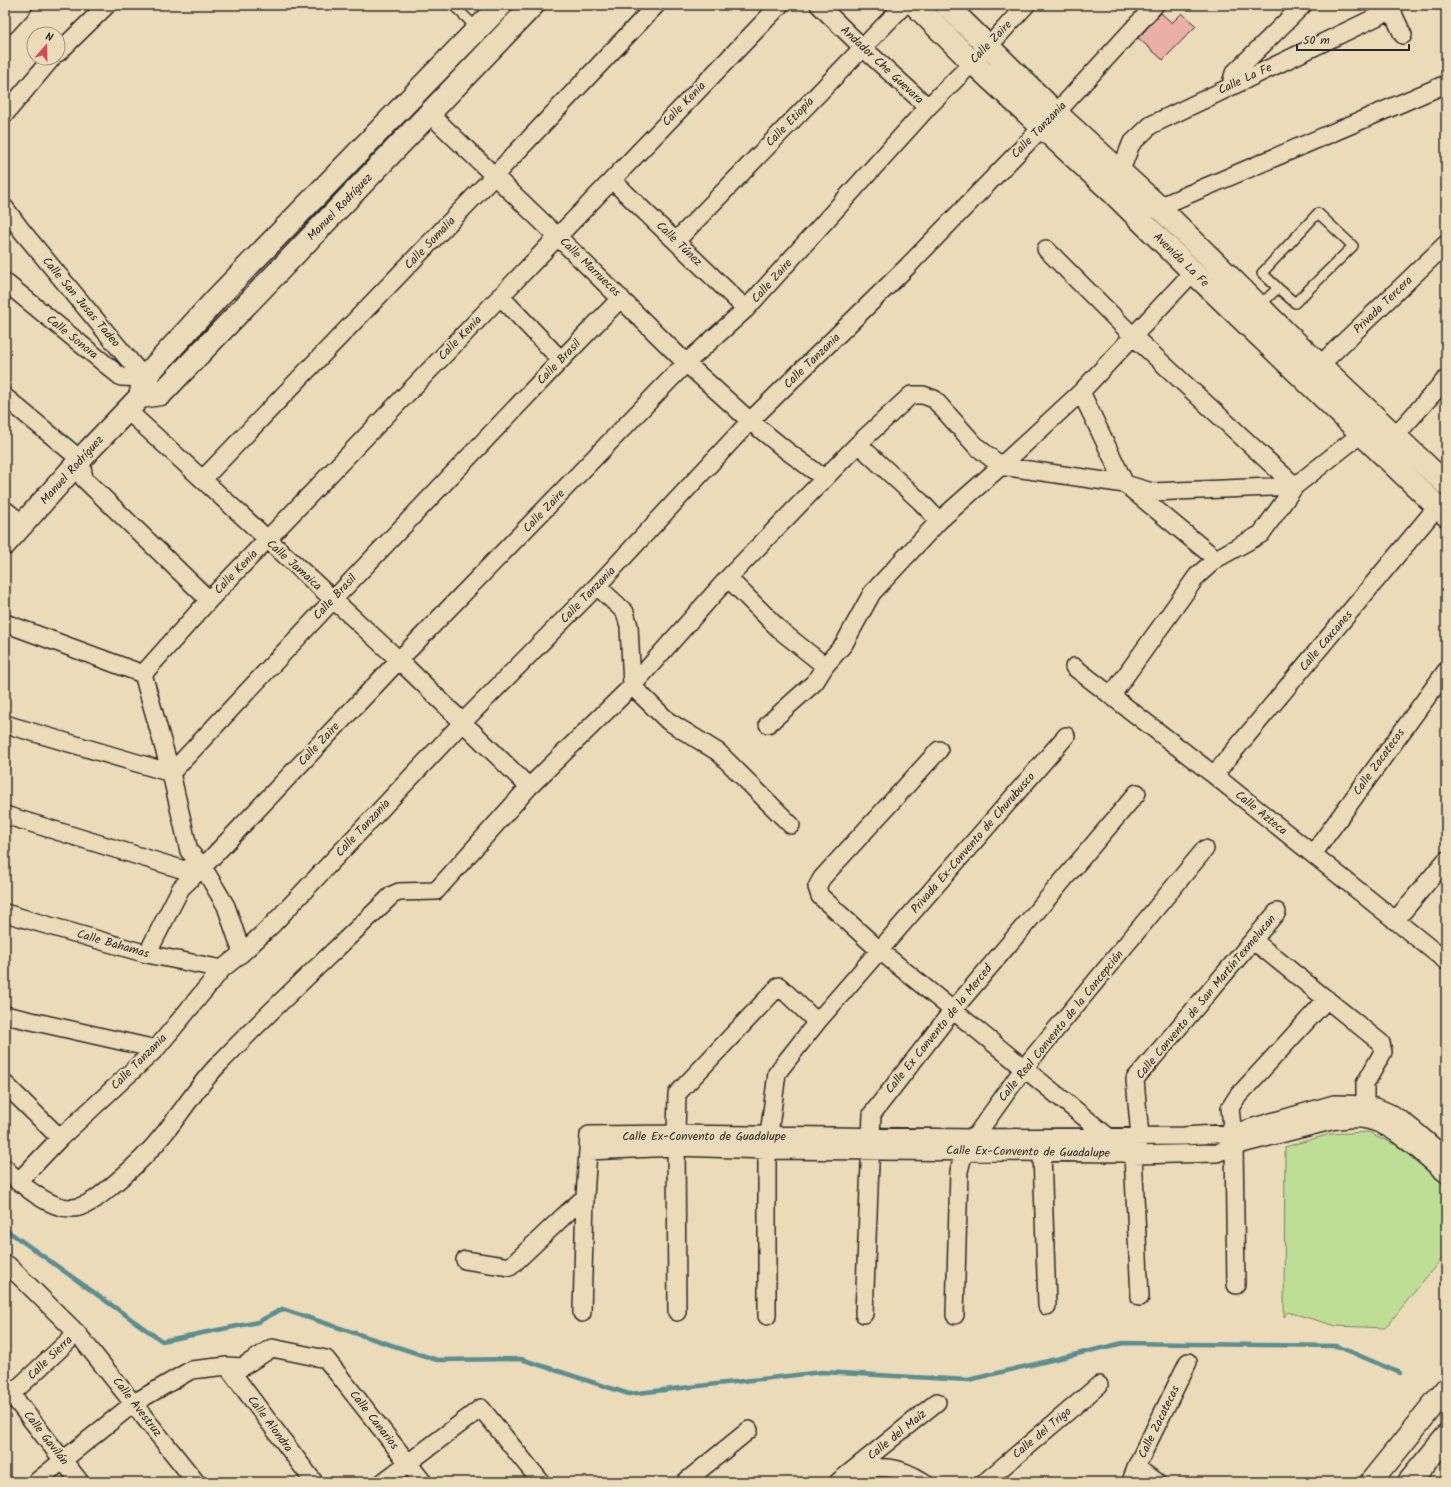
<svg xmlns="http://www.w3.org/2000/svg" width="1451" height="1487" font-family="Kalam,sans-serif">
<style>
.green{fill:#bede96;stroke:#748460}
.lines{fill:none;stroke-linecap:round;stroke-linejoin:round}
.stream{stroke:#5c8d90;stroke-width:4.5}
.building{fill:#eaafa7;stroke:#2b2b2b}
.service-casing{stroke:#2b2b2b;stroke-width:12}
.minor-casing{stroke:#2b2b2b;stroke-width:20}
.tertiary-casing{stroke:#2b2b2b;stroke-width:25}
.service{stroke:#ecdbb8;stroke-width:9}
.minor{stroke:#ecdbb8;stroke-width:17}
.tertiary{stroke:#ecdbb8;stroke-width:22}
.labels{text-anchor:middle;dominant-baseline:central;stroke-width:4;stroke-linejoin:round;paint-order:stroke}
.street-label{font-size:12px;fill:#2b2b2b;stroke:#ecdbb8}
</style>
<rect width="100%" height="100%" fill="#ecdbb8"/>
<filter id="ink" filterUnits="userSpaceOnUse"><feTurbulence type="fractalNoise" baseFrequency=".025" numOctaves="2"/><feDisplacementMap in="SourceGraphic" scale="8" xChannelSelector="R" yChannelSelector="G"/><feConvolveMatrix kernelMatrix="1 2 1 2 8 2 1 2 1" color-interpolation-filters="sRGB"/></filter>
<g filter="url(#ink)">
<path class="green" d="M1368,1132L1396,1145L1446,1185V1253L1385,1328L1336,1326L1288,1312L1284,1317L1285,1147L1330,1134Z"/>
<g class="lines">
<path class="stream" d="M5,1229L162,1341L258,1322L282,1309L437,1360L521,1359L629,1394L822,1372L968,1380L1123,1343L1337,1346L1400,1373"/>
</g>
<path class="building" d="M1161,13L1172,23L1182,13L1196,26L1163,60L1138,38Z"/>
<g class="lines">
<defs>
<path id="service" d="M453,5L478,29
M1259,306L1278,288L1295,303L1353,246L1318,213L1262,273L1278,288"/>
<path id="minor" d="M819,5L862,47L928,107
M1389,5L1403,35
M5,26L24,5
M58,53L107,5
M1234,85L1232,80L1234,73L1303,5
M5,114L52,58
M430,114L558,237L686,363L750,421L787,451L824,478
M612,180L746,309
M1117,181L1131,144L1151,125L1391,10
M5,208L22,231L144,378L152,385
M1148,210L1159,207L1446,84
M676,241L904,5
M1046,249L1133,336L1295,486L1361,434
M5,282L121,377L144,378
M500,296L561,360
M1320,365L1446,244
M1081,392L1125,484L1216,559
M5,397L81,460L84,479L209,600
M128,411L399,660L529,787
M1395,436L1446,379
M858,444L921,502L939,521L1001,466L1081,392L1193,272
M203,479L494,176L656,5
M5,510L23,524
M728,578L781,631L825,666L815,682L768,724
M597,586L625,612L629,626L632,686L668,721L718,752L791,825
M5,623L143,674
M825,666L844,644L872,593L939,521
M1074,667L1214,775L1446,961
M143,674L209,600L780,5
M143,674L171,773L189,851L203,867L226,906L242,953
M1111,696L1197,576L1216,559L1261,534L1295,486
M5,724L171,773L333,600L561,360L621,298
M939,750L822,878L817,887L820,896L879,950L1111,1139
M1214,775L1437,507
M5,815L181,869L203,867L399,660L686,363L746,309L928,107L989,46L1026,5
M1313,854L1446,671
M5,913L147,954L222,969
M1395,921L1446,860
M1254,941L1381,1043L1383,1052L1365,1084V1105L1362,1117
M147,954L181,888L203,867
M5,1015L156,1049
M5,1084L60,1138
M588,1151L676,1147L767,1150L1123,1153L1133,1155L1217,1153L1234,1146L1331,1121C1341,1120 1351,1118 1361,1119C1393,1122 1422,1155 1446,1174
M5,1168C21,1185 54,1214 79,1207C93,1203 103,1193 114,1184C132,1169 149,1153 163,1135C182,1112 197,1087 217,1066C273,1007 334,952 392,895L399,892L436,891L529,787L632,686L728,578L858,444L911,395H923L934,399L976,446L1001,466L1125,484L1152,492L1295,486
M18,1182L60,1138L156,1049L222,969L242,953L272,925L463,722L597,586L750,421L908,266L1056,113L1155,5
M465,1260L510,1267L568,1212L585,1197
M5,1267L8,1265L77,1333L196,1482
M1236,1285L1234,1146L1230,1108L1237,1097L1327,999
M1140,1297L1133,1155L1140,1137L1135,1079L1277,912
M1047,1306L1042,1153L1048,1144
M677,1312L676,1134L677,1094L779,986L817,1022
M582,1313L585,1197L589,1135L676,1134L974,1138L1183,1136L1233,1133L1334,1104C1347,1104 1361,1104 1375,1107C1403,1115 1424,1140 1446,1157
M864,1314L872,1114L953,1010L1137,793
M955,1315L959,1171L964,1152L1024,1068L1205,849
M767,1316V1150L777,1073L817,1022L1066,736
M227,1366L314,1482
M12,1395L80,1482
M5,1400L77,1333
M1136,1467L1156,1482
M853,1471C883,1465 898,1466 924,1482
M36,1482L134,1403L191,1370L227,1366L242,1367L272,1348L326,1359L423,1482
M383,1482L481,1408L541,1482
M685,1482L749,1430
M838,1482L937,1402
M985,1482L1099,1385
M1131,1482L1136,1467L1188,1362"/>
<path id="tertiary" d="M915,5L972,62L1112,192L1193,272L1446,515
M946,5L1056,113L1159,207L1287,334L1446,484
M140,397L161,394L533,5
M5,544L90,449L140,397L144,378L218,297L501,5
M1371,1482L1446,1389
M1409,1482L1446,1437"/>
</defs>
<use href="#service" class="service-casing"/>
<use href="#minor" class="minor-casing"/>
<use href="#tertiary" class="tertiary-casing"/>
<use href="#service" class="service"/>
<use href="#minor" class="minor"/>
<use href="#tertiary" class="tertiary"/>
</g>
</g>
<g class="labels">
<g class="street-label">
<text transform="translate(991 42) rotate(-46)">Calle Zaire</text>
<text transform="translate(882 65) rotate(43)">Andador Che Guevara</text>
<text transform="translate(1245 79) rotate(-25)">Calle La Fe</text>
<text transform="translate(684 104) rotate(-46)">Calle Kenia</text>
<text transform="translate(790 122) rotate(-46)">Calle Etiopía</text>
<text transform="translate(1039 130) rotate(-46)">Calle Tanzania</text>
<text transform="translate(340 207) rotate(-46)">Manuel Rodríguez</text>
<text transform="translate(430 243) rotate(-46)">Calle Somalia</text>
<text transform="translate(679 244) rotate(44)">Calle Túnez</text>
<text transform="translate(1181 260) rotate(44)">Avenida La Fe</text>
<text transform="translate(590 267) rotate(44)">Calle Marruecos</text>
<text transform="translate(772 281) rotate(-48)">Calle Zaire</text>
<text transform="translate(81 302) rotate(50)">Calle San Jusas Tadeo</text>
<text transform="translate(1383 305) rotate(-44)">Privada Tercera</text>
<text transform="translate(72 337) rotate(39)">Calle Sonora</text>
<text transform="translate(460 338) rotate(-46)">Calle Kenia</text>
<text transform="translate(812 361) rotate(-44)">Calle Tanzania</text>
<text transform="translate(559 362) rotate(-46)">Calle Brasil</text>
<text transform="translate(72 470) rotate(-48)">Manuel Rodríguez</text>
<text transform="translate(544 511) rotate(-46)">Calle Zaire</text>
<text transform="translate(294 565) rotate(42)">Calle Jamaica</text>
<text transform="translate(236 572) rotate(-46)">Calle Kenia</text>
<text transform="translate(588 595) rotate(-46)">Calle Tanzania</text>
<text transform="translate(335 597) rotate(-47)">Calle Brasil</text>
<text transform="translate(1326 641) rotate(-50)">Calle Caxcanes</text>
<text transform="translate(319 744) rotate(-47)">Calle Zaire</text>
<text transform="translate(1379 762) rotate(-54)">Calle Zacatecos</text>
<text transform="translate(1261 813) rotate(39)">Calle Azteca</text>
<text transform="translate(363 828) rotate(-47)">Calle Tanzania</text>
<text transform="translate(973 843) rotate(-49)">Privada Ex-Convento de Churubusco</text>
<text transform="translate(113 944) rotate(16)">Calle Bahamas</text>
<text transform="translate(1206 997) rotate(-50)">Calle Convento de San MartínTexmelucan</text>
<text transform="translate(1061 1026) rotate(-51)">Calle Real Convento de la Concepción</text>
<text transform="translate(939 1029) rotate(-51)">Calle Ex Convento de la Merced</text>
<text transform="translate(139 1062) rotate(-45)">Calle Tanzania</text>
<text x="704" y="1136">Calle Ex-Convento de Guadalupe</text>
<text transform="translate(1028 1152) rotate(1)">Calle Ex-Convento de Guadalupe</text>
<text transform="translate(50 1358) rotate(-44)">Calle Sierra</text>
<text transform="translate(137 1407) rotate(52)">Calle Avestruz</text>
<text transform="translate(374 1420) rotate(52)">Calle Canarios</text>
<text transform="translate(1159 1422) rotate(-64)">Calle Zacatecas</text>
<text transform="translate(270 1424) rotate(53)">Calle Alondra</text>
<text transform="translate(1042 1433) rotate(-40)">Calle del Trigo</text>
<text transform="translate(897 1435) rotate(-39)">Calle del Maíz</text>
<text transform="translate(46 1438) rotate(52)">Calle Gavilán</text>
</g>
</g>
<rect width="1451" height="1487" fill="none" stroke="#ecdbb8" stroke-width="20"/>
<rect x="10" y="10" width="1431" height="1467" fill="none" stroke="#2b2b2b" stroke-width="1.5" filter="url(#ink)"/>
<g transform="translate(46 46) rotate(20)"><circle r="19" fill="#ecdbb8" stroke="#9f9580"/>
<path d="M0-3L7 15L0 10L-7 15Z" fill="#d1495b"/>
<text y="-6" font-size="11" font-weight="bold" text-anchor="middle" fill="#2b2b2b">N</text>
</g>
<path d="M1297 44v6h112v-6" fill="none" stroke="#2b2b2b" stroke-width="2"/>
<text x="1303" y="44" font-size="12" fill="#2b2b2b" stroke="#ecdbb8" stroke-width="3" paint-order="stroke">50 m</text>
</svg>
